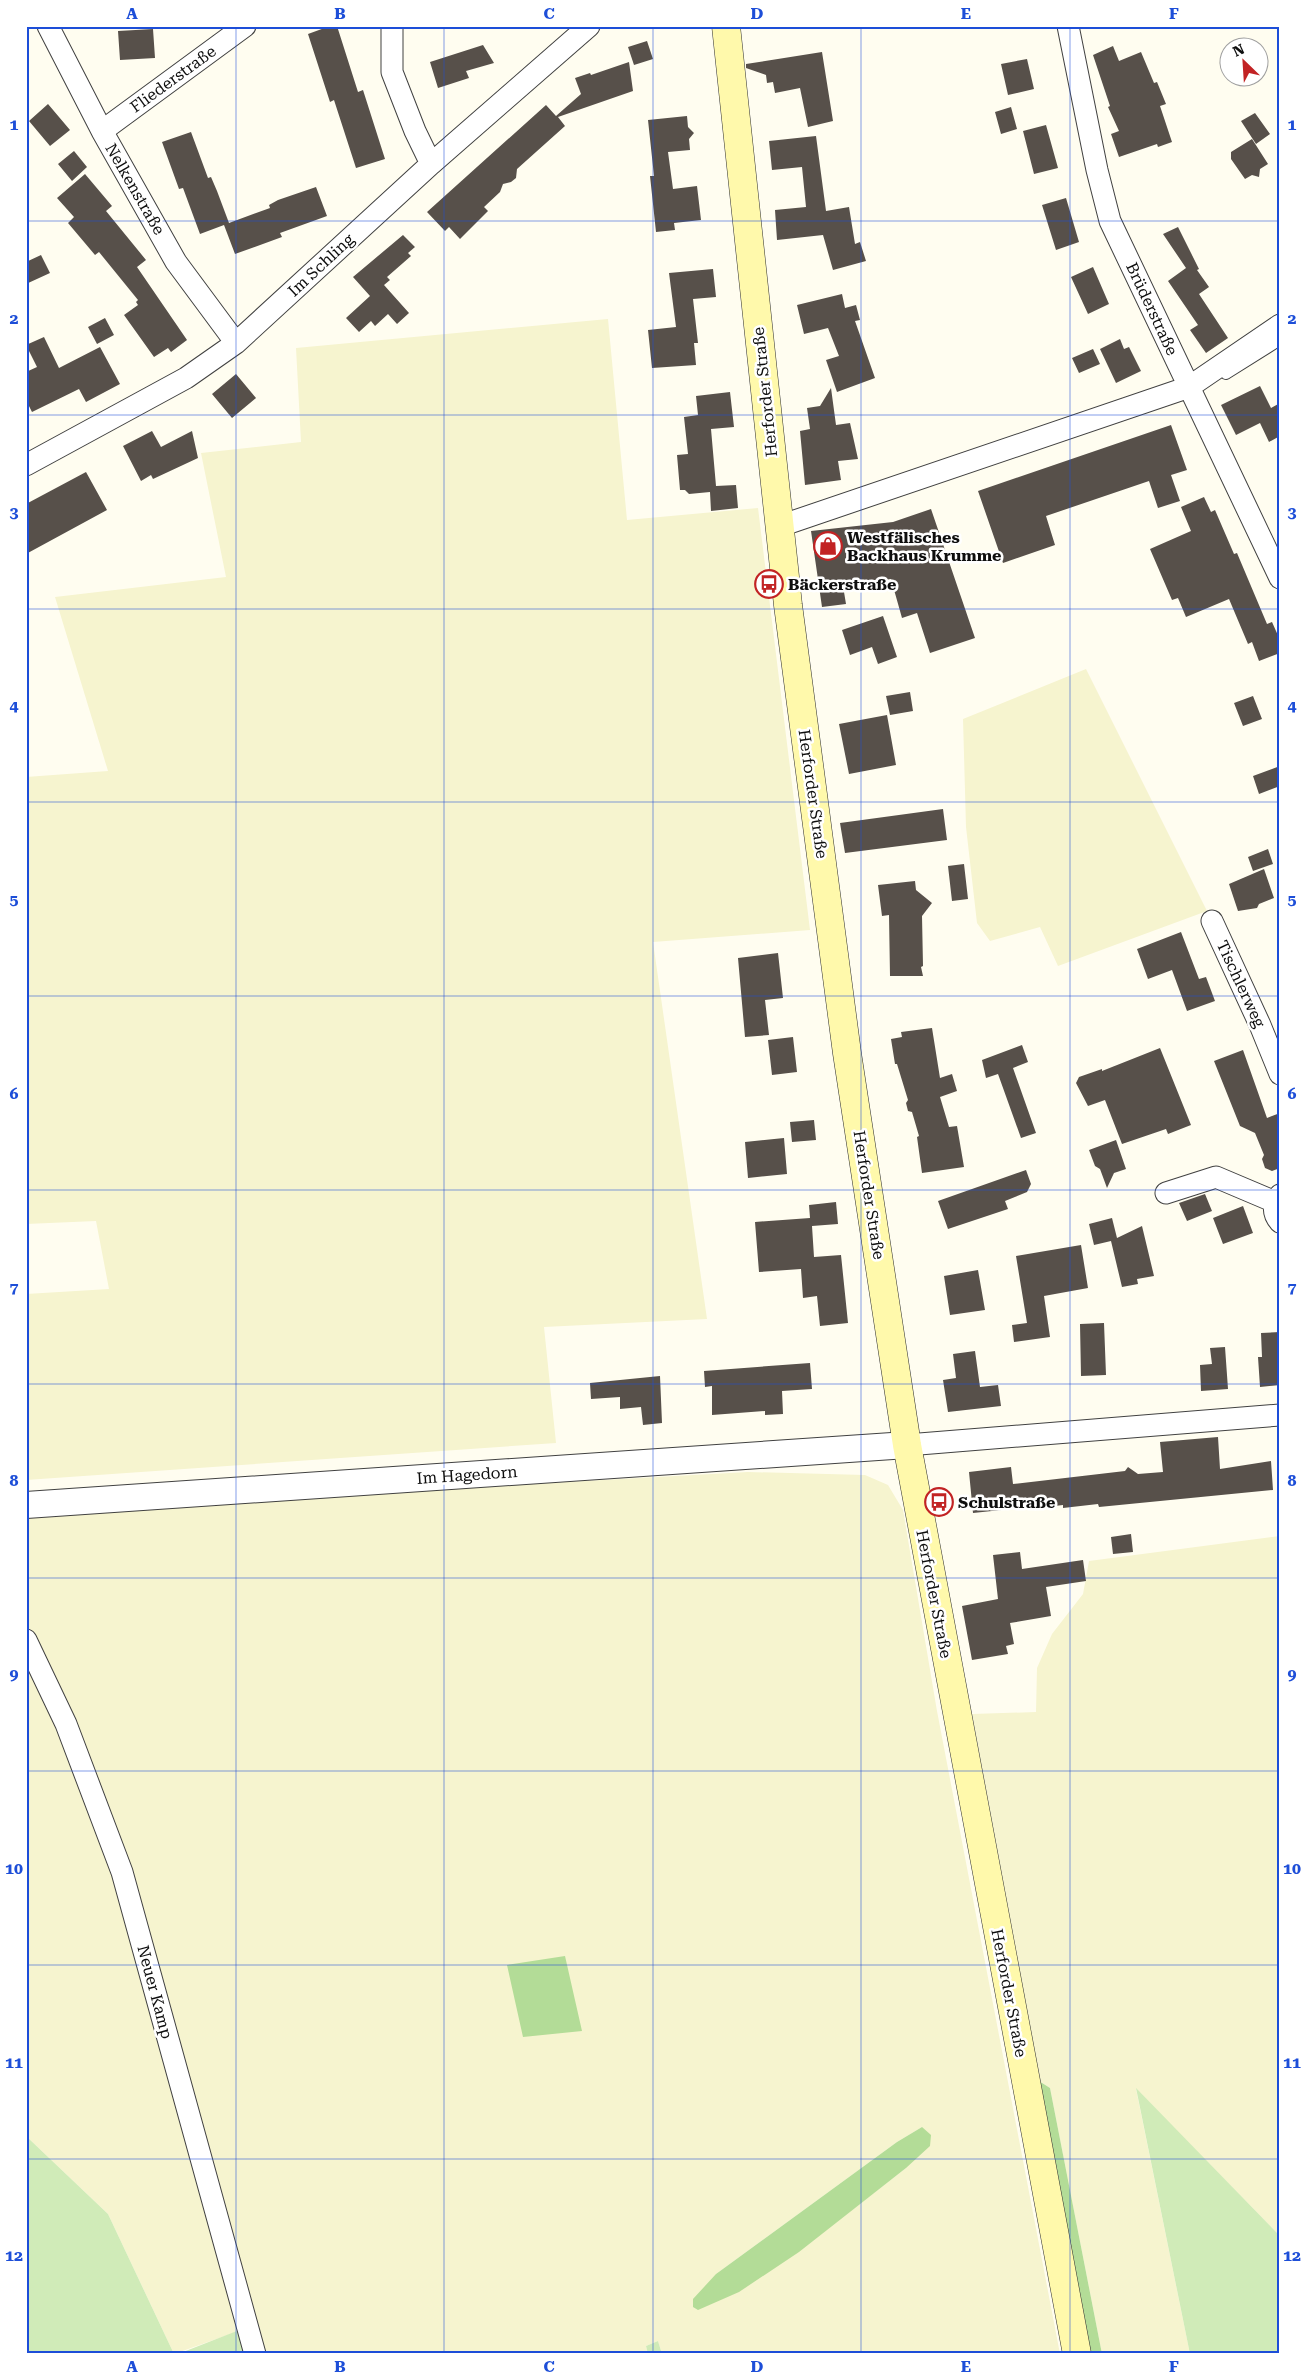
<svg xmlns="http://www.w3.org/2000/svg" width="1306" height="2380" font-family="'Roboto Serif',serif">
<style>
.farmland{fill:#f6f4cf;fill-rule:evenodd}
.green{fill:#d0ebb8}
.forest{fill:#b3dc97}
.building{fill:#57504a}
.lines{fill:none;stroke-linecap:round;stroke-linejoin:round}
.service-casing{stroke:#414141;stroke-width:12}
.minor-casing{stroke:#414141;stroke-width:23}
.tertiary-casing{stroke:#414141;stroke-width:28}
.secondary-casing{stroke:#303030;stroke-width:29}
.service{stroke:#fff;stroke-width:10}
.minor{stroke:#fff;stroke-width:21}
.tertiary{stroke:#fff;stroke-width:26}
.secondary{stroke:#fff9ab;stroke-width:28}
.grid{fill:none;stroke:#1d4ed8;stroke-width:1;stroke-opacity:0.55}
.labels{text-anchor:middle;dominant-baseline:central;stroke-width:5;stroke-linejoin:round;paint-order:stroke}
.street-label{font-size:16px;fill:#0e0e0e;stroke:#fff}
.poi-label{font-size:16px;font-weight:bold;fill:#0e0e0e;stroke:#fff;text-anchor:start}
.neatline{fill:none;stroke:#1d4ed8;stroke-width:2}
.grid-label{font-size:16px;text-anchor:middle;font-weight:bold;fill:#1d4ed8}
</style>
<rect width="100%" height="100%" fill="#fffdf0"/>
<path class="farmland" d="M608,319L627,520L758,508L810,930L653,942L707,1319L544,1327L556,1443L26,1480V1294L109,1289L96,1221L26,1224V777L108,771L55,597L226,577L201,453L301,442L296,348Z
M1086,669L1207,911L1058,966L1040,927L990,941L977,923L966,827L963,719Z
M748,1472L865,1475L888,1485L903,1510L937,1711L1060,2354H662L658,2341L646,2346L648,2354H264L242,2330L174,2354L108,2214L26,2136V1512ZM922,2127L906,2168L853,2209L716,2274L897,2142Z
M1280,1536V2236L1136,2089L1190,2354H1102L1050,2088L1039,2081L972,1714L1036,1712L1037,1668L1052,1634L1083,1594L1089,1561Z"/>
<path class="green" d="M1136,2088L1280,2236V2354H1190Z
M26,2136L108,2214L174,2354H26Z
M242,2329L247,2354H178Z
M658,2341L662,2354H648L646,2346Z"/>
<path class="forest" d="M565,1956L582,2031L523,2037L507,1965Z
M1039,2081L1050,2088L1102,2354H1088Z
M922,2127L931,2135L930,2146L906,2168L799,2252L739,2292L698,2310L693,2307V2299L716,2274L897,2142Z"/>
<path class="building" d="M330,26H337L358,92L363,90L385,159L356,168L334,100L330,102L308,34Z
M153,29L155,58L120,60L118,31Z
M647,41L653,59L634,65L628,47Z
M483,45L494,63L466,71L469,78L438,88L430,62Z
M1113,46L1119,61L1141,52L1154,83L1157,82L1166,104L1160,106L1172,142L1158,147L1157,144L1119,157L1111,134L1119,131L1108,107L1110,106L1093,55Z
M822,52L833,121L808,127L800,88L775,93L773,82L767,83L766,75L746,68V64Z
M1027,59L1034,89L1008,95L1001,64Z
M629,62L633,91L558,117L565,126L517,169L516,178L511,182L503,184L500,192L484,207L488,211L460,239L449,227L445,231L427,212L546,105L556,116L581,94L575,78L590,73L591,75Z
M48,104L70,130L50,146L29,121Z
M1011,107L1017,129L1001,134L995,112Z
M1255,113L1270,134L1256,144L1241,121Z
M687,116L688,127L694,133L689,139L690,150L668,152L673,189L697,186L701,220L674,223L675,230L656,232L650,176H654L648,120Z
M1046,125L1058,168L1034,174L1023,131Z
M191,132L208,178L211,177L217,191L229,223L270,208L269,205L278,200L316,187L327,216L280,233L282,237L235,254L224,225L200,234L183,188L179,189L162,142Z
M816,136L826,211L849,207L855,244L860,242L866,261L833,270L823,235L777,240L775,210L806,207L802,167L772,170L769,141Z
M1252,139L1268,164L1260,169L1259,177L1252,175L1245,179L1231,159V152Z
M74,151L87,167L72,181L58,164Z
M85,174L112,206L106,211L146,260L137,267L187,340L171,352L168,348L154,357L124,315L138,305L136,302L138,300L99,252L95,255L68,223L74,217L57,198Z
M1066,198L1079,242L1056,250L1042,205Z
M1178,227L1199,269L1197,270L1209,287L1199,294L1228,338L1206,353L1190,330L1198,325L1168,281L1186,268L1163,234Z
M403,235L415,247L408,253L411,256L387,277L390,280L384,285L409,313L397,324L388,314L375,326L371,321L359,332L346,318L370,296L353,277Z
M41,255L50,273L26,284V262Z
M1093,267L1109,304L1088,314L1071,277Z
M713,269L716,297L693,299L698,343H694L696,365L652,368L648,330L676,327L669,273Z
M842,294L845,308L856,305L860,320L855,321L875,378L837,392L826,360L839,356L828,328L804,334L797,305Z
M105,318L114,335L97,344L88,327Z
M44,337L59,368L100,347L120,384L86,402L79,389L32,412L26,400V372L37,367L26,345Z
M1120,339L1124,349L1129,347L1141,371L1116,383L1100,349Z
M1093,349L1100,364L1079,373L1072,358Z
M236,374L256,398L232,418L212,394Z
M1260,386L1271,408L1280,403V436L1269,442L1260,423L1236,435L1221,405Z
M831,388L836,425L850,423L858,459L838,461L841,480L805,485L800,431L810,429L807,408L820,406Z
M730,392L734,427L711,429L716,486L736,485L738,508L711,511L710,492L689,494L685,490H680L677,455L688,454L684,417L698,415L696,396Z
M1171,425L1187,470L1171,475L1180,501L1158,508L1149,481L1046,516L1055,545L1003,563L978,491Z
M152,431L161,447L192,431L198,458L153,479L151,475L141,481L123,446Z
M86,472L107,510L26,554V504Z
M1204,497L1211,512L1215,510L1234,554L1237,553L1267,624L1272,622L1280,640V653L1259,661L1252,642L1248,644L1229,599L1186,617L1178,598L1172,600L1150,549L1191,531L1181,507Z
M931,509L975,638L930,653L917,613L902,618L891,579L843,586L846,604L822,607L811,531L893,522Z
M883,616L897,657L878,664L872,647L850,655L842,630Z
M910,692L913,711L890,715L886,696Z
M1253,696L1262,719L1243,726L1234,703Z
M887,715L896,765L849,774L839,724Z
M1280,766V786L1259,794L1253,776Z
M943,809L947,840L845,853L840,823Z
M1268,849L1273,864L1253,871L1248,857Z
M964,864L968,899L952,901L948,866Z
M1264,869L1274,898L1259,904L1257,908L1238,911L1229,884Z
M915,881L916,890L932,903L922,916L923,966L921,967L923,976H890L889,915L882,916L878,885Z
M1181,932L1199,979L1206,977L1215,1001L1187,1011L1172,970L1148,979L1137,949Z
M778,953L783,998L765,1000L769,1035L745,1037L738,958Z
M932,1028L940,1078L952,1074L957,1091L940,1097L949,1127L957,1126L964,1167L922,1173L917,1137L919,1136L912,1112L908,1111L906,1103L908,1100L897,1064H895L891,1039L902,1037L901,1032Z
M793,1037L797,1072L772,1075L768,1040Z
M1022,1045L1028,1062L1013,1068L1036,1133L1021,1138L998,1074L986,1078L982,1060Z
M1160,1048L1191,1125L1168,1134L1166,1129L1122,1144L1105,1100L1088,1106L1076,1083L1079,1077L1102,1069V1071Z
M1243,1050L1267,1118L1280,1113V1168L1272,1171L1265,1168L1262,1159L1264,1155L1255,1133L1240,1126L1214,1061Z
M814,1120L816,1140L792,1142L790,1122Z
M784,1138L787,1174L748,1178L745,1142Z
M1116,1140L1126,1169L1114,1173L1107,1188L1100,1169L1095,1166L1089,1150Z
M1026,1170L1031,1184L1027,1192L1005,1201L1008,1209L948,1229L938,1201Z
M1205,1194L1212,1211L1187,1221L1179,1203Z
M836,1202L838,1224L812,1226L814,1257L841,1255L848,1323L820,1326L817,1296L803,1298L801,1269L759,1272L755,1222L810,1218L809,1205Z
M1243,1206L1253,1233L1223,1244L1213,1218Z
M1112,1218L1117,1238L1142,1226L1154,1276L1137,1279L1138,1284L1122,1287L1111,1241L1094,1245L1089,1224Z
M1081,1245L1088,1288L1044,1296L1050,1337L1014,1342L1012,1325L1027,1323L1016,1256Z
M978,1270L985,1310L950,1315L944,1276Z
M1104,1323L1106,1375L1081,1376L1080,1324Z
M1280,1332V1385L1260,1387L1258,1357H1262L1261,1333Z
M1225,1347L1228,1389L1201,1391L1200,1365L1212,1364L1210,1348Z
M975,1351L980,1387L998,1385L1001,1406L948,1412L943,1380L956,1378L953,1354Z
M810,1363L812,1389L782,1391L783,1414L765,1415V1411L712,1415V1386L705,1387L704,1371Z
M660,1376L662,1423L643,1425L641,1407L620,1409V1397L591,1399L590,1383Z
M1218,1437L1220,1469L1271,1461L1273,1490L1099,1507L1098,1504L1063,1508V1505L1021,1510L1020,1508L973,1513L969,1472L1011,1467L1013,1484L1125,1471L1128,1467L1138,1474L1163,1472L1160,1442Z
M1131,1534L1133,1552L1113,1554L1111,1537Z
M1020,1552L1022,1569L1083,1560L1086,1581L1046,1587L1051,1616L1010,1623L1014,1644L1006,1646L1008,1654L972,1660L962,1606L998,1599L993,1555Z"/>
<g class="lines">
<defs>
<path id="service" d="M1226,374L1280,340"/>
<path id="minor" d="M48,26L102,131L176,262L236,343
M392,26V72L415,131L431,164
M1068,26L1097,170L1110,221L1280,578
M102,131L245,26
M26,465L186,378L236,343L431,164L589,26
M780,526L1189,387L1280,325
M1212,921L1260,1025L1280,1074
M1166,1193L1216,1177L1275,1202
M1280,1195C1273,1204 1272,1213 1280,1222
M907,1445L1280,1415
M26,1640L66,1724L122,1872L255,2354"/>
<path id="tertiary" d="M26,1505L907,1445"/>
<path id="secondary" d="M726,26L788,605L847,1053L907,1445L1077,2354"/>
</defs>
<use href="#service" class="service-casing"/>
<use href="#minor" class="minor-casing"/>
<use href="#tertiary" class="tertiary-casing"/>
<use href="#secondary" class="secondary-casing"/>
<use href="#service" class="service"/>
<use href="#minor" class="minor"/>
<use href="#tertiary" class="tertiary"/>
<use href="#secondary" class="secondary"/>
</g>
<path class="grid" d="M236,26V2354M444,26V2354M653,26V2354M861,26V2354M1070,26V2354M26,221H1280M26,415H1280M26,609H1280M26,802H1280M26,996H1280M26,1190H1280M26,1384H1280M26,1578H1280M26,1771H1280M26,1965H1280M26,2159H1280"/>
<defs>
<symbol id="shop-ring" viewBox="-11 -11 22 22"><circle r="9.5" fill="#fff" stroke="#c22324" stroke-width="1.5"/><path d="M-5-2.5h2.3a2.7 3.5 0 0 1 5.4 0H5L5.5 6h-11ZM-1.5-2.5h3a1.5 2.3 0 0 0-3 0Z" fill="#c22324"/></symbol>
<symbol id="bus-ring" viewBox="-11 -11 22 22"><circle r="9.5" fill="#fff" stroke="#c22324" stroke-width="1.5"/><path d="M-5-6H5V4H4V6H2V4H-2V6H-4V4H-5ZM-3.5-4V0h7V-4ZM-3.5 1.2v1.5H-2V1.2ZM2 1.2v1.5H3.5V1.2Z" fill="#c22324"/></symbol>
</defs>
<g fill-rule="evenodd">
<use href="#shop-ring" x="812" y="530" width="32" height="32"/>
<use href="#bus-ring" x="753" y="568" width="32" height="32"/>
<use href="#bus-ring" x="923" y="1486" width="32" height="32"/>
</g>
<g class="labels">
<g class="street-label">
<text transform="translate(173 79) rotate(-36)">Fliederstraße</text>
<text transform="translate(135 189) rotate(60)">Nelkenstraße</text>
<text transform="translate(321 265) rotate(-43)">Im Schling</text>
<text transform="translate(1152 309) rotate(65)">Brüderstraße</text>
<text transform="translate(765 392) rotate(-96)">Herforder Straße</text>
<text transform="translate(813 794) rotate(82)">Herforder Straße</text>
<text transform="translate(1241 984) rotate(65)">Tischlerweg</text>
<text transform="translate(869 1195) rotate(81)">Herforder Straße</text>
<text transform="translate(467 1475) rotate(-4)">Im Hagedorn</text>
<text transform="translate(934 1594) rotate(79)">Herforder Straße</text>
<text transform="translate(155 1992) rotate(75)">Neuer Kamp</text>
<text transform="translate(1009 1993) rotate(79)">Herforder Straße</text>
</g>
<g class="poi-label">
<text x="847" y="537">Westfälisches<tspan x="847" dy="18">Backhaus Krumme</tspan></text>
<text x="788" y="584">Bäckerstraße</text>
<text x="958" y="1502">Schulstraße</text>
</g>
</g>
<rect width="1306" height="2380" fill="none" stroke="#ffffff" stroke-width="55"/>
<g transform="translate(1244 62) rotate(335)"><circle r="24" fill="#ffffff" stroke="#9f9f9f"/>
<path d="M0-4L9 19L0 12L-9 19Z" fill="#c22324"/>
<text y="-8" font-size="14" font-weight="bold" text-anchor="middle" fill="#0e0e0e">N</text>
</g>
<rect x="28" y="28" width="1250" height="2324" class="neatline"/>
<g class="grid-label">
<text x="132" y="19">A</text>
<text x="340" y="19">B</text>
<text x="549" y="19">C</text>
<text x="757" y="19">D</text>
<text x="966" y="19">E</text>
<text x="1174" y="19">F</text>
<text x="14" y="130">1</text>
<text x="1292" y="130">1</text>
<text x="14" y="324">2</text>
<text x="1292" y="324">2</text>
<text x="14" y="518">3</text>
<text x="1292" y="518">3</text>
<text x="14" y="711">4</text>
<text x="1292" y="711">4</text>
<text x="14" y="905">5</text>
<text x="1292" y="905">5</text>
<text x="14" y="1099">6</text>
<text x="1292" y="1099">6</text>
<text x="14" y="1293">7</text>
<text x="1292" y="1293">7</text>
<text x="14" y="1486">8</text>
<text x="1292" y="1486">8</text>
<text x="14" y="1680">9</text>
<text x="1292" y="1680">9</text>
<text x="14" y="1874">10</text>
<text x="1292" y="1874">10</text>
<text x="14" y="2068">11</text>
<text x="1292" y="2068">11</text>
<text x="14" y="2261">12</text>
<text x="1292" y="2261">12</text>
<text x="132" y="2372">A</text>
<text x="340" y="2372">B</text>
<text x="549" y="2372">C</text>
<text x="757" y="2372">D</text>
<text x="966" y="2372">E</text>
<text x="1174" y="2372">F</text>
</g>
</svg>
